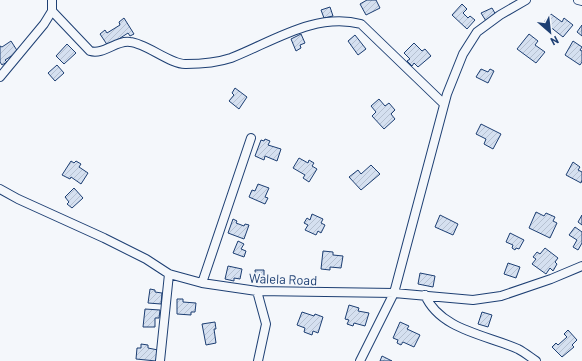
<svg xmlns="http://www.w3.org/2000/svg" width="582" height="361" font-family="Barlow,sans-serif">
<style>
.building{fill:url(#building-hatch);stroke:#1d3f73}
.lines{fill:none;stroke-linecap:round;stroke-linejoin:round}
.minor-casing{stroke:#1d3f73;stroke-width:10}
.minor{stroke:#f4f7fb;stroke-width:8}
.labels{text-anchor:middle;dominant-baseline:central;stroke-width:3;stroke-linejoin:round;paint-order:stroke}
.street-label{font-size:13px;fill:#1d3f73;stroke:#f4f7fb}
</style>
<defs>
<pattern id="building-hatch" width="6" height="6" patternUnits="userSpaceOnUse"><rect width="6" height="6" fill="#d5e0f0"/><path d="M-1 1l2-2M0 6l6-6M5 7l2-2" fill="none" stroke="#b6c1d1"/></pattern>
</defs>
<rect width="100%" height="100%" fill="#f4f7fb"/>
<path class="building" d="M367,0H376L380,8L366,15L360,4Z
M462,4L467,9L463,13L468,18L470,16L475,20L467,29L452,15Z
M330,7L333,16L324,18L321,10Z
M492,8L496,15L486,21L481,13Z
M551,14L562,22L564,18L573,25L563,37L544,22Z
M124,18L134,34L130,36L128,33L108,46L100,34L105,30L107,33L120,25L119,22Z
M582,25V36L577,32Z
M301,34L305,43L300,45L301,48L296,51L291,39Z
M529,34L538,41L535,45L545,52L536,63L517,49Z
M355,35L366,49L358,55L348,41Z
M11,41L18,52L5,60L7,62L2,65L0,62V46L2,47Z
M573,41L582,47L580,50L582,51V62L580,65L565,55Z
M414,43L422,51L425,49L431,56L418,67L414,63L412,66L407,61L410,59L404,53Z
M67,44L76,53L64,64L56,56Z
M57,65L64,73L55,81L48,73Z
M481,69L488,72L490,69L494,71L488,83L476,77Z
M235,88L247,97L239,109L229,101L234,95L232,93Z
M379,99L385,106L389,103L395,110L391,114L395,119L384,129L372,116L376,112L371,106Z
M481,124L501,134L493,149L484,144L486,139L476,134Z
M265,139L270,141L268,145L281,149L277,161L265,156L264,160L255,156L261,140L264,141Z
M299,158L308,163L309,160L314,163L312,166L317,169L309,182L303,178L305,175L293,168Z
M71,161L74,163L76,161L81,164L79,167L88,173L81,184L71,177L70,179L62,175Z
M573,162L580,167L578,170L582,172V180L581,183L566,175Z
M371,165L380,174L361,190L349,177L358,170L361,174Z
M258,184L269,188L265,197L268,198L265,204L249,197L252,190L255,191Z
M74,188L83,198L72,208L67,204L69,202L65,197Z
M536,212L544,216L546,213L555,217L553,221L557,223L550,238L529,228Z
M312,214L323,219L321,223L325,225L321,233L318,231L316,235L305,230L308,225L304,223L307,218L310,220Z
M440,215L458,224L453,235L435,227Z
M582,215V225L578,222Z
M233,219L237,221L236,223L244,226L245,224L249,225L244,239L228,233Z
M575,227L582,232V243L578,250L573,247L577,240L569,235Z
M510,233L524,240L519,249L516,248L515,250L512,248L513,245L506,242Z
M238,241L244,244L241,249L246,251L244,257L233,253Z
M545,248L558,258L555,262L557,264L553,271L550,268L546,274L532,264L536,259L533,257L537,252L540,254Z
M323,251L333,252V255L343,256L341,268L330,267V270L321,269Z
M508,263L520,267L516,278L504,274Z
M228,266L242,269L240,279L234,278V281L225,279Z
M255,270H264V279L256,280Z
M420,273L435,276L433,287L418,284Z
M150,289L155,290V292L162,293L161,304L148,303Z
M177,299H183V302L196,303L195,312H191V315L177,314Z
M349,305L359,308L358,311L369,313L365,326L354,323L353,326L347,324L349,320L345,319Z
M145,309L160,310L159,318H155V327H143Z
M302,312L314,316L315,314L323,317L318,333L313,331L312,335L304,332L305,328L297,325Z
M482,312L492,315L488,327L478,324Z
M215,322L216,329H214L216,343L206,345L202,324Z
M400,322L409,326L407,329L420,335L414,347L403,342L401,345L397,343L398,340L393,338Z
M568,330L577,340L572,345L574,347L562,357L552,347L556,343L558,345L567,337L564,334Z
M141,344L148,345V348L158,350L156,361L136,359L137,348H141Z
M382,356L392,361H380Z"/>
<g class="lines">
<defs>
<path id="minor" d="M578,0L582,1
M52,11L90,51C104,55 116,40 130,42C146,43 171,65 186,64C200,64 219,62 231,58C272,42 315,12 361,24L444,104
M0,77L44,24L52,11V0
M0,189L18,199L104,238L146,259L169,274L202,283L257,291L394,293L473,300L501,296L551,279L582,266
M202,283L251,138
M257,291L266,324L258,361
M425,295C440,330 487,335 518,349C524,352 530,357 536,361
M160,361L169,274
M360,361L394,293L447,94L463,54L477,32L500,15L526,0"/>
</defs>
<use href="#minor" class="minor-casing"/>
<use href="#minor" class="minor"/>
</g>
<g class="labels">
<g class="street-label">
<text transform="translate(283 279) rotate(2)">Walela Road</text>
</g>
</g>
<g transform="translate(550 32) rotate(152)" stroke="#f4f7fb" stroke-width="3" paint-order="stroke">
<path d="M0-3L7 15L0 10L-7 15Z" fill="#1d3f73"/>
<text y="-6" font-size="11" font-weight="bold" text-anchor="middle" fill="#1d3f73">N</text>
</g>
</svg>
